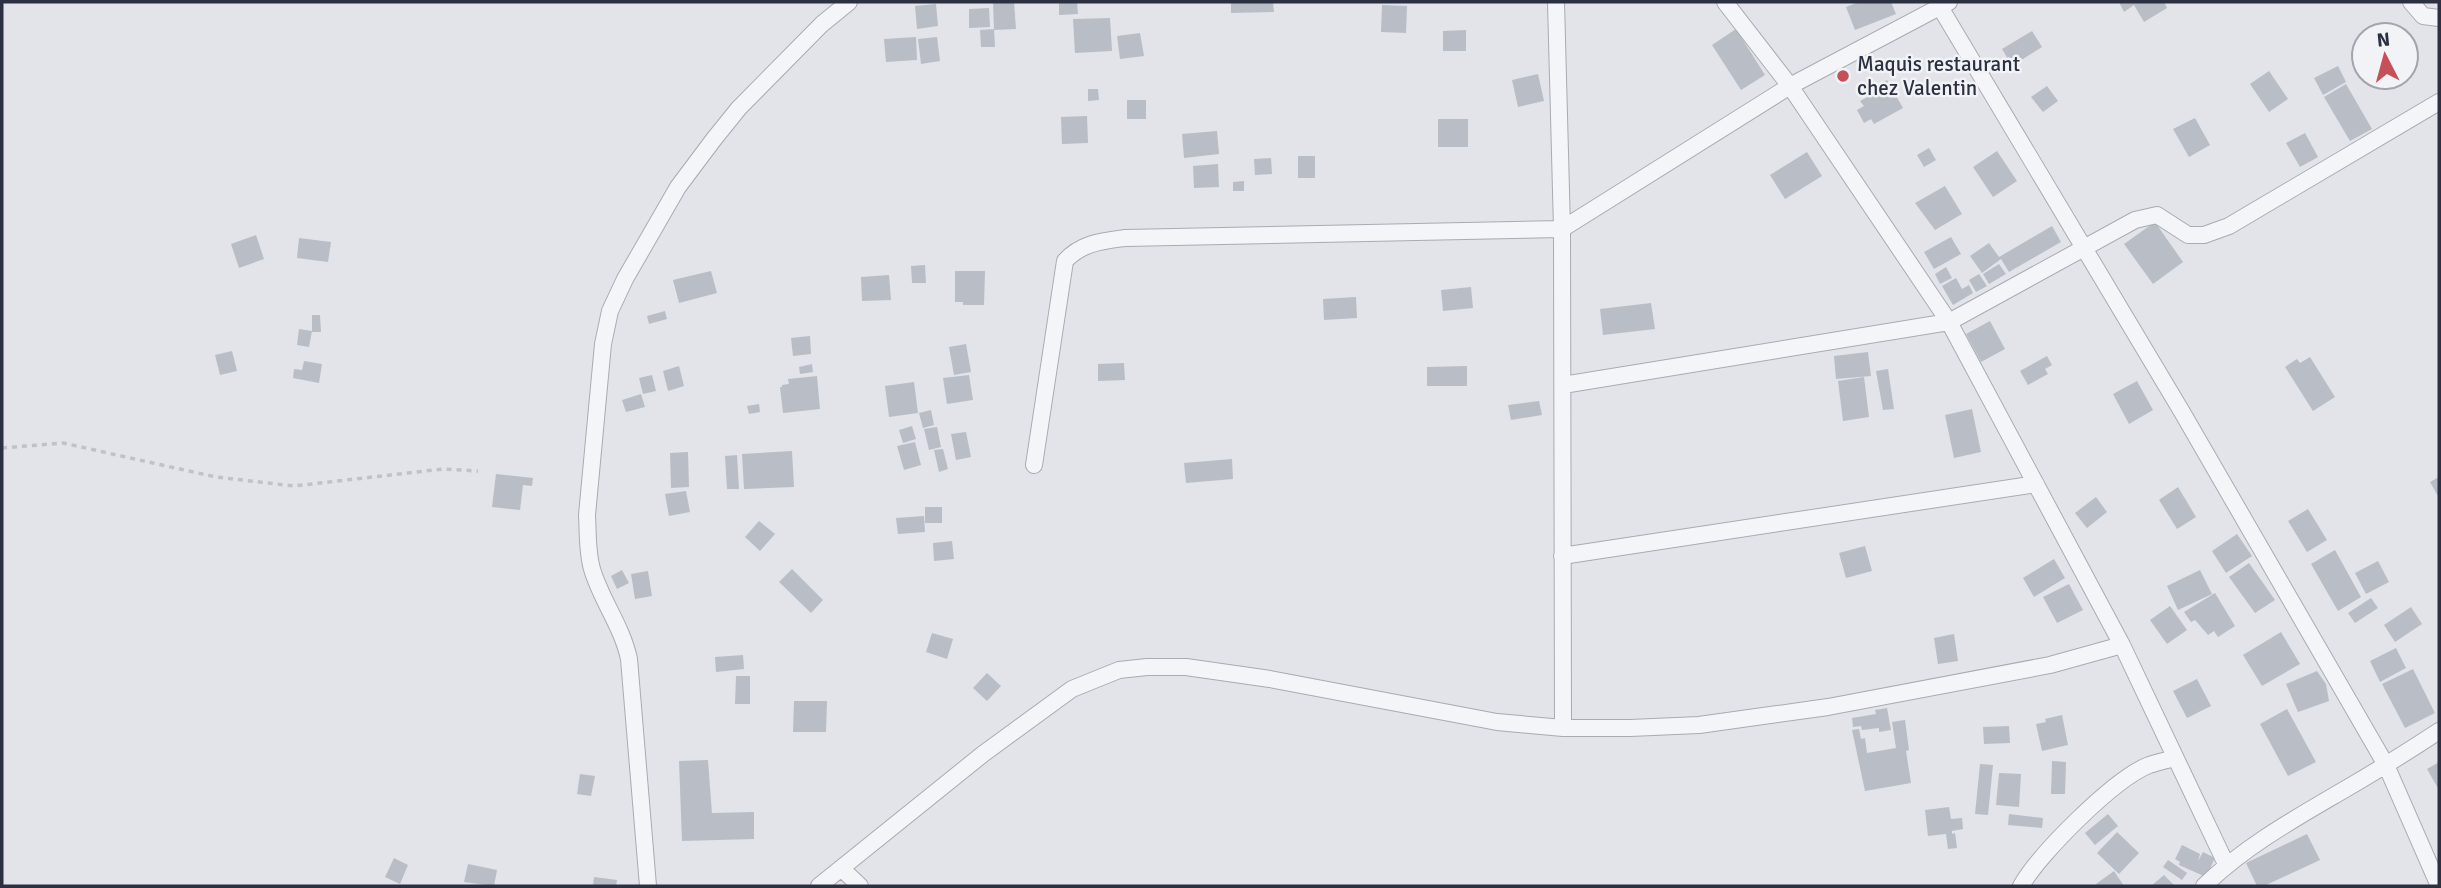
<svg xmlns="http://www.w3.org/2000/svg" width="2441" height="888" font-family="Signika,sans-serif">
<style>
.building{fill:#b9bdc6}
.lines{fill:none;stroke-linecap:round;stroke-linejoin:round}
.street-casing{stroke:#a7abb3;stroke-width:18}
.path{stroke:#c0c2c8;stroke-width:3.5;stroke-dasharray:5 5;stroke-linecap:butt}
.street{stroke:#f4f5f8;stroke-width:16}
.poi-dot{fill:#c64f58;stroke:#f1f3f7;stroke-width:2.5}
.labels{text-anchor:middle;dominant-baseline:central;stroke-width:5;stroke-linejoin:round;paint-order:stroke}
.poi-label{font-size:21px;fill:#2b3140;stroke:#f1f3f7;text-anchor:start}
</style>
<rect width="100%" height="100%" fill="#e2e4e9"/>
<path class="building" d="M993,2H1014L1016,29L994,30Z
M1059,2H1077L1078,14L1059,15Z
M1231,2H1273L1274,12L1231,13Z
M1859,2H1891L1896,14L1855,30L1846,7Z
M2119,2H2164L2167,8L2144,22L2134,5L2124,12Z
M936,4L938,26L917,29L915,6Z
M1382,5L1407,6L1406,33L1381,32Z
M989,8L990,27L969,28V9Z
M1110,18L1112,51L1075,53L1073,19Z
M994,29L995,47H981L980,30Z
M1736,29L1765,75L1741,90L1712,45Z
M1466,30V51H1443V31Z
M2032,31L2042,47L2012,66L2002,49Z
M1140,33L1144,56L1120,59L1117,36Z
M916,37L917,60L886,62L884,39Z
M937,37L940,61L921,64L918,39Z
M2338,66L2346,82L2323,95L2314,78Z
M2269,71L2288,99L2269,112L2250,84Z
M1538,74L1544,101L1518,107L1512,80Z
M1887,80L1903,108L1874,124L1871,119L1864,123L1857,110L1864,106L1860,101L1875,93L1872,89Z
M2346,84L2372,129L2350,141L2324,97Z
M2047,86L2058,101L2043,112L2031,97Z
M1088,89H1098L1099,100L1088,101Z
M1127,100H1146V119H1127Z
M1087,116L1088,143L1062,144L1061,117Z
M2195,118L2210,145L2189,157L2173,129Z
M1438,119H1468V147H1438Z
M1217,131L1219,154L1184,158L1182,134Z
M2305,133L2318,157L2300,167L2286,143Z
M1929,148L1936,160L1924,167L1917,155Z
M1997,151L2017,181L1993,197L1973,167Z
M1807,152L1822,176L1785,199L1770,175Z
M1298,156H1315V178H1298Z
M1271,158L1272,174L1255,175L1254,159Z
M1218,164L1219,187L1194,188L1193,166Z
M1244,181V191H1233V182Z
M1945,186L1962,214L1935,230L1915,203Z
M2155,222L2183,262L2153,284L2124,244Z
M2052,226L2061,242L2009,272L2001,259L1982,273L1970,256L1989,243L1999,257Z
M256,235L264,259L239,268L231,244Z
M1951,237L1961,254L1934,269L1924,252Z
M299,238L331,242L328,262L297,258Z
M1999,264L2006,274L1989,284L1983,274Z
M925,265L926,283H912L911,266Z
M1946,267L1952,278L1940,284L1935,274Z
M711,271L717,293L679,303L673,280Z
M955,271H985L984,305H963V302H955Z
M1979,274L1987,286L1976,292L1969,280Z
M889,275L891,300L862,301L861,277Z
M1956,278L1962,289L1969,285L1973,293L1953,305L1942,286Z
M1471,287L1473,308L1443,311L1441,290Z
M1356,297L1357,318L1324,320L1323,299Z
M1651,303L1655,329L1603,335L1600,309Z
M665,311L667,319L649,324L647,316Z
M312,315H320L321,332H312Z
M1990,321L2005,349L1981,362L1966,334Z
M299,329L312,331L309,347L297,345Z
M810,336L811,354L793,356L791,338Z
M966,344L971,372L954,375L949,347Z
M232,351L237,371L220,375L215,355Z
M1868,352L1871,376L1836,379L1834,356Z
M2047,356L2052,365L2045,369L2048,374L2028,385L2020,371Z
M2310,357L2335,397L2313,411L2285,367L2297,359L2300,363Z
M304,361L322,364L319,383L293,378L294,369L302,370Z
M1124,363L1125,380L1098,381V364Z
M812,364L813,372L800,374L799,367Z
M679,366L684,386L668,391L663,371Z
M1467,366V386H1427V367Z
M1888,369L1894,409L1883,410L1876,371Z
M652,375L656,391L643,394L639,378Z
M969,375L973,400L947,404L943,378Z
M817,376L820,409L783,413L780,387H782V385L789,384L788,379Z
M1864,377L1869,417L1843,421L1838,381Z
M2137,381L2153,410L2129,424L2113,394Z
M914,382L918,413L889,417L885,386Z
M641,394L645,407L626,412L622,400Z
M1539,401L1542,415L1511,420L1508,405Z
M759,404L760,412L749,414L747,406Z
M1972,409L1981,452L1954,458L1945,415Z
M931,410L934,425L923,428L919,413Z
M912,426L916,439L903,443L899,430Z
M937,427L941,447L929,450L924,429Z
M966,432L971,457L956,460L951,434Z
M915,442L921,465L904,470L897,446Z
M943,449L948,469L939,472L934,450Z
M792,451L794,487L744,489L742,454Z
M688,452L689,487L671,488L670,453Z
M737,455L739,489H727L725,456Z
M1232,459L1233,479L1186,483L1184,463Z
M496,474L533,478L532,486L523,485L520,510L492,507Z
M2439,477V498L2430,482Z
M2178,487L2196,517L2177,529L2159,500Z
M686,491L690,512L669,516L665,494Z
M2096,497L2107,512L2087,528L2075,513Z
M925,507H942V523H925Z
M2308,509L2327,540L2307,552L2288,521Z
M924,516L925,532L898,534L896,518Z
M759,521L775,534L760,551L745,537Z
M2237,534L2252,556L2226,573L2212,551Z
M952,541L954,559L934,561L933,543Z
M1865,546L1872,571L1846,578L1839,553Z
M2335,550L2361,597L2338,611L2311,564Z
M2054,559L2065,578L2034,597L2023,578Z
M2378,561L2389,582L2366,594L2355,573Z
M2249,563L2275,600L2255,613L2229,577Z
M792,569L823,600L811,613L779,582Z
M622,570L629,583L617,589L611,576Z
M2200,570L2212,594L2178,610L2167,586Z
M648,571L652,596L635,599L631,574Z
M2069,584L2083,610L2057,623L2043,597Z
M2215,593L2235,626L2218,637L2214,631L2208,635L2195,620L2191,622L2184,612Z
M2371,598L2378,608L2355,623L2348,613Z
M2170,606L2187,630L2167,644L2150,620Z
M2411,607L2422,624L2395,642L2384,625Z
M2281,632L2300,664L2262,686L2243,655Z
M932,633L953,639L947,659L926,652Z
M1954,634L1958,661L1938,664L1934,638Z
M2396,648L2406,668L2380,682L2370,661Z
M743,655L744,669L716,672L715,657Z
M2413,669L2435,713L2405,728L2382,684Z
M2317,671L2326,684L2329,701L2298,712L2286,684Z
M987,673L1001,686L987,701L973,688Z
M736,676H750V704H735Z
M2197,679L2211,706L2187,718L2173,691Z
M794,701H827L826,732H793Z
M1887,708L1891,730L1879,732V728L1862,730L1861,726L1853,727L1852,718L1876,714L1875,710Z
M2287,709L2316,762L2288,776L2260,724Z
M2062,715L2068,745L2042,751L2036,724L2046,722L2045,719Z
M1905,720L1909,750L1906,751L1911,783L1865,791L1852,730L1859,729L1861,739L1865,738L1867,753L1896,748L1892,722Z
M2009,726L2010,743L1984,744L1983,727Z
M708,760L712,813L754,812V839L682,841L679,761Z
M2052,761L2066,762L2065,794H2051Z
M2439,762V790L2427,769Z
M1980,764L1993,765L1988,815L1975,814Z
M1999,773L2021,774L2019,807L1996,805Z
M580,774L595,776L591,796L577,794Z
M1949,807L1951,819L1962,818L1963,829L1952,831V834L1955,833L1957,848L1948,849L1946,834L1928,836L1925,810Z
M2009,814L2043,818L2042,828L2008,825Z
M2108,814L2118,826L2095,845L2085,833Z
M2117,832L2139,853L2119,874L2097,853Z
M2307,834L2320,860L2264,886H2257L2246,863Z
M2182,845L2200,854L2198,861L2203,852L2215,858L2206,877L2179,865L2180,862L2175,859Z
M394,858L408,865L400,884L385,877Z
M2168,860L2187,873L2182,880L2163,867Z
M468,864L497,870L494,886L464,882Z
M2114,871L2124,886H2097L2096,884Z
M2164,875L2175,886H2151Z
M594,877L617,880L616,886H593Z"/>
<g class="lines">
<defs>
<path id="street" d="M1556,2L1562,229L1563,728
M1725,2L1790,86L1949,322L2122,645L2226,864
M2411,2L2423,16L2439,18
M1940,7L2182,412L2386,765L2439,886
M1563,385L1949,322L2135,220L2157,215L2188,235H2204L2229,226L2439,102
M1034,465L1065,261C1081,243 1102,241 1125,238L1562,229L1790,86L1949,2
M1562,556L2036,484
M841,868L860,886
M648,886L629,659C622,626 601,600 592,569C587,552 588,532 587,515L603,344L610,311L625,279L678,187L714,139L739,108L822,24L849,2
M819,886L983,754L1072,689L1119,670L1147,667H1186L1270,679L1497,722L1563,728H1630L1699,725L1828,707L2050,665L2122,645
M2021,886C2040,853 2114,779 2149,765C2158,762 2167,760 2175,758
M2204,886C2244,847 2294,819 2342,791C2375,772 2407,752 2439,731"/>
</defs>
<use href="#street" class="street-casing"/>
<path class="path" d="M2,448L63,443L216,477L294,486L443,469L478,471"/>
<use href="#street" class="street"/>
</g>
<circle class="poi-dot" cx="1843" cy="76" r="7"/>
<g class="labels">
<g class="poi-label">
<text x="1857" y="64">Maquis restaurant<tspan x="1857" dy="24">chez Valentin</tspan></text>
</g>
</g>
<rect width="2441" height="888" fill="none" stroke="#2b3140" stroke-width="7"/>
<g transform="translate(2385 56) rotate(354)"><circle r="33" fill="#f1f3f7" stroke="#a2a5ae" stroke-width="2"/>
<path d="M0-5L12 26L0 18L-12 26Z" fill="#c64f58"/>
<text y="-10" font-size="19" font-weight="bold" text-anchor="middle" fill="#2b3140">N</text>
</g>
</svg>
